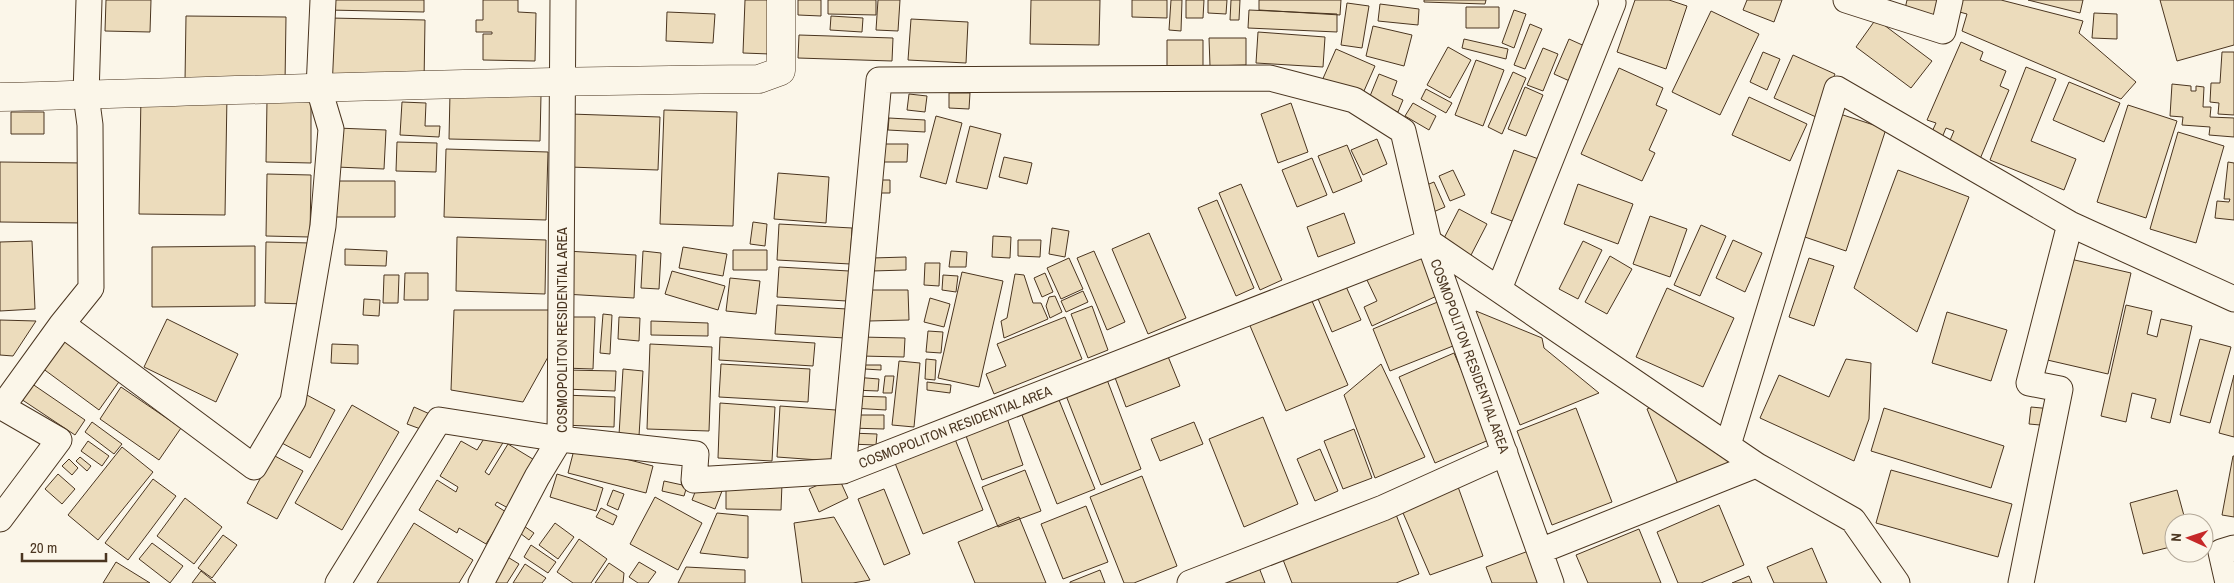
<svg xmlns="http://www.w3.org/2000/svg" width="2234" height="583" font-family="'Archivo Narrow',sans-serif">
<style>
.building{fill:#ecdcbc;stroke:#4a3520}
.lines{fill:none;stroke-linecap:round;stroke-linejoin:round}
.minor-casing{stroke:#4a3520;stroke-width:27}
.tertiary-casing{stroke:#4a3520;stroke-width:29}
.minor{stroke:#fbf6e9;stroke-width:25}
.tertiary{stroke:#fbf6e9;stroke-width:28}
.labels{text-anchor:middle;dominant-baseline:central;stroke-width:4;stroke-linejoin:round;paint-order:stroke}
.street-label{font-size:14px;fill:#4a3520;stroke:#fbf6e9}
</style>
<rect width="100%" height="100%" fill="#fbf6e9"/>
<path class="building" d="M106,0H151L150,32L105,31Z
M328,0H424V12L328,10Z
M483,0H518V12L536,13L535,61L483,60V34H492V32H476V20H483Z
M745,0H772L770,54L743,53Z
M798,0H821V16L798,15Z
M828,0H876V15L828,14Z
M878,0H900L898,31L876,30Z
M1031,0H1100L1099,45L1030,44Z
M1132,0H1167V18L1132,17Z
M1171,0H1182L1181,31L1169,30Z
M1186,0H1204L1203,18H1186Z
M1208,0H1227L1226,14L1208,13Z
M1231,0H1240L1239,20H1230Z
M1259,0H1341L1340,15L1259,10Z
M1424,0H1486L1485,4L1424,2Z
M1635,0H1669L1687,6L1666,69L1617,52Z
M1747,0H1782L1774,22L1743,10Z
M1907,0H1942L1936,21L1904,13Z
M1954,0H2001L2083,21L2079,33L2136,82L2121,99L1962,31L1967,14L1952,10Z
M2028,0H2083L2080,13Z
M2160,0H2234V45L2177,61Z
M1347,3L1369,6L1362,48L1341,45Z
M1380,4L1419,9L1418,25L1378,21Z
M1466,7H1499V28H1466Z
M1249,10L1337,14V32L1248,28Z
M1514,10L1526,14L1514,48L1502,43Z
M1711,11L1759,34L1720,115L1672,92Z
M667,12L715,14L713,43L666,41Z
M2094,13L2117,14V39L2092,38Z
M186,16L286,17L285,83L185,81Z
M831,16L863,18L862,32L830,30Z
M330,18L425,20L424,83L329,81Z
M911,19L968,22L966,63L908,60Z
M1876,19L1932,61L1911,88L1856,47Z
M1530,24L1542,29L1525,69L1514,65Z
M1373,26L1412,35L1404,66L1366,56Z
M1258,32L1325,37L1323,67L1256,63Z
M799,35L893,38L892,61L798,58Z
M1209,38H1246V65L1210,66Z
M1464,39L1508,49L1506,59L1462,48Z
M1569,39L1589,48L1574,83L1554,74Z
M1167,40H1203V68L1167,69Z
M1961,42L1983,52L1980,60L2006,71L2000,86L2009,90L1980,159L1948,145L1954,131L1946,128L1941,140L1930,136L1936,123L1927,120Z
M1448,47L1471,60L1450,98L1427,85Z
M1543,48L1558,54L1543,91L1527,85Z
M1336,49L1375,66L1360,100L1321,83Z
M1763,52L1780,59L1767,90L1750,82Z
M2222,52H2234V115L2218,114L2219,103L2210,102L2211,83H2220Z
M1793,55L1835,74L1816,117L1774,98Z
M1476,60L1504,70L1483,126L1455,115Z
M2026,67L2056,79L2031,141L2076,159L2064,190L1990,160Z
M1619,68L1663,88L1656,105L1667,110L1649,150L1655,153L1642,181L1581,154Z
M1513,72L1526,78L1502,134L1488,127Z
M1379,74L1397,81L1392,95L1403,100L1398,112L1368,101Z
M2069,82L2120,103L2104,142L2053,120Z
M2172,84L2191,86V91H2196V86L2204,87L2203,107H2211L2210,117L2234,118V137L2209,135L2210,127L2182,125L2183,117L2170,116Z
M1525,87L1543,95L1526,136L1508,129Z
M1426,89L1452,103L1446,113L1421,99Z
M450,93L541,95L540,141L449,139Z
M949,93H970L969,109L949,108Z
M141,94L227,95L225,215L139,214Z
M909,94L927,96L925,112L907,110Z
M1749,97L1807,124L1790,161L1732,135Z
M267,100L311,102V163L266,162Z
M402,102L426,103L425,126H440L439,137L400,135Z
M1291,103L1308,152L1278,163L1261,114Z
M1413,103L1436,116L1429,130L1405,116Z
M2128,105L2177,121L2146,218L2097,202Z
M664,110L737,112L733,226L660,224Z
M11,112H44V134H11Z
M1837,113L1886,129L1846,251L1796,234Z
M570,114L660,117L658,170L569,167Z
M936,116L962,123L946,184L920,177Z
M889,118L925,120V132L888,130Z
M970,126L1001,134L987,189L956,182Z
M337,128L386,130L384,169L336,167Z
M2178,132L2224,146L2196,243L2150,229Z
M1377,139L1387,164L1363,175L1351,150Z
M397,142L437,143L436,172L396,171Z
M882,144H908L907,162H881Z
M1347,145L1362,181L1333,193L1318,156Z
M446,149L548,152L546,220L444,217Z
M1514,150L1544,161L1520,224L1491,213Z
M1004,157L1032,163L1027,184L999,177Z
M1312,158L1327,195L1297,207L1282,170Z
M0,162L85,163L84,223L0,222Z
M2228,162L2234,163V220L2215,218L2217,201L2229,202L2230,199H2224Z
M1453,170L1465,195L1450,201L1439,176Z
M1898,170L1969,197L1917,332L1854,288Z
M778,173L829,177L826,223L774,219Z
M267,174L311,175L310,237L266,236Z
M876,180H890V193H875Z
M335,181H395V217H335Z
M1434,182L1445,207L1431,213L1419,188Z
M1241,184L1282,280L1260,290L1219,193Z
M1578,184L1633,204L1618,244L1564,224Z
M1217,200L1254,288L1236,296L1198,208Z
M1459,209L1487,224L1469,259L1441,244Z
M1344,213L1355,243L1318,257L1307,227Z
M1650,216L1687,229L1670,277L1633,264Z
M753,222L767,224L765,246L750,244Z
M779,224L852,228L850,264L777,260Z
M1701,225L1726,236L1700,296L1674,285Z
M1052,228L1069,231L1065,257L1049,254Z
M1149,233L1186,318L1148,334L1112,249Z
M993,236L1011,237L1010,258L992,257Z
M457,237L546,240L545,294L456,291Z
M1018,240H1041L1040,257L1018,256Z
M1733,240L1762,253L1745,292L1716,278Z
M32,241L35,309L0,311V242Z
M1583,241L1602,250L1578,299L1559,289Z
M266,242L311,243L310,304L265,303Z
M255,246V306L152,307V247Z
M683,247L727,254L723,276L679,268Z
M345,249L387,251L386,266L345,265Z
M733,250H767V270H733Z
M566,251L636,255L634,298L564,294Z
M643,251L661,253L659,289L641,288Z
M951,251L967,252L966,267H949Z
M1094,251L1125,322L1107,330L1077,258Z
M1423,253L1441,294L1372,326L1364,307L1377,301L1366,278Z
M1610,256L1632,269L1607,314L1585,302Z
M906,257V270L872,271V258Z
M1069,258L1083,289L1061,299L1047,268Z
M1809,258L1834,266L1814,326L1789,317Z
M2066,258L2131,273L2108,374L2043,359Z
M925,263H940L939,286L924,285Z
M779,267L849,271L847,301L777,297Z
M672,271L725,286L718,310L665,294Z
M962,272L1003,281L979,387L938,378Z
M405,273H428V300H404Z
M1045,273L1053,292L1042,297L1034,278Z
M1015,274L1024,275L1033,303H1041L1048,319L1004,338L1001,321L1007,318Z
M384,275H399L398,303H383Z
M943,275L958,276L956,292L942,290Z
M730,278L760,281L756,314L726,311Z
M1344,282L1361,320L1332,332L1316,294Z
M1667,288L1734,318L1703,387L1636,357Z
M869,290H908L909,320L869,321Z
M1083,291L1088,302L1066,312L1061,301Z
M1309,294L1348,385L1286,411L1248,321Z
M1055,296L1062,312L1050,318L1046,306L1049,297Z
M930,298L950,304L944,327L924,322Z
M364,299L380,300L379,316L363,315Z
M1440,301L1458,344L1390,371L1373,329Z
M777,305L847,309L845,338L775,334Z
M2126,305L2152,311L2147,334L2157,337L2161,319L2192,326L2170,423L2151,418L2156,399L2132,393L2126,422L2101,416Z
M1092,306L1108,350L1088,358L1071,314Z
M454,310H551L548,357L523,402L451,390Z
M1476,311L1542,338L1544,348L1599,393L1520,425Z
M1947,312L2007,330L1991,381L1932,363Z
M603,314L612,315L610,354L600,353Z
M566,317H595L593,369L564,368Z
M619,317L640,318L639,341L618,339Z
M1065,317L1082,359L994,394L986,374L1006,366L997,344Z
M167,319L238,354L216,402L144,367Z
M0,320L36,321L13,356L0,355Z
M651,321L708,323V336L651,335Z
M928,331L943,332L941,353L926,352Z
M60,335L121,379L99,410L38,365Z
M720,337L815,343L813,366L719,360Z
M861,337L905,338L904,357L861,356Z
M2200,339L2231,347L2210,423L2180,415Z
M332,344L358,345V364L331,363Z
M650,344L712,347L709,431L647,429Z
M1454,353L1491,439L1435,463L1399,377Z
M1167,354L1180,386L1126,407L1114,375Z
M926,359L936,360L935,380L925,379Z
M1846,359L1871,363L1869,419L1854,461L1760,418L1779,375L1829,397Z
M899,361L920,363L914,427L892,425Z
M721,364L810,369L808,402L719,397Z
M1381,364L1425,457L1375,478L1344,395Z
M864,365H881V370L865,369Z
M623,369L643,371L639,436L619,435Z
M566,370L616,371L615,391L565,389Z
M2234,375V437L2219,433Z
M885,376H894L892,393H883Z
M854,377L879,379L878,391L853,390Z
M1106,377L1141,469L1101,485L1065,393Z
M25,379L85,420L75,435L15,395Z
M927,382L951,385L950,393L927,390Z
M121,387L181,428L159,460L100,419Z
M305,394L335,410L310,458L280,442Z
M564,395L615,397L614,427L562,425Z
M1057,395L1095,489L1057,504L1020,410Z
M852,396L886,397V410L852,408Z
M720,403L775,407L772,461L718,458Z
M352,405L399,432L342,530L295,503Z
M1656,405L1733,461L1678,484L1647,409Z
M780,406L836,410L833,461L777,457Z
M414,407L432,415L426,431L407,424Z
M2031,407L2052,409L2051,426L2029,424Z
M1576,408L1612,502L1552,525L1517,431Z
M1884,408L2004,446L1991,488L1871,451Z
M850,415H884V429L849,428Z
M1263,417L1298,504L1244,527L1209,439Z
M1007,418L1023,465L982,480L965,433Z
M92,422L122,444L114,454L85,432Z
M1194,422L1203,444L1160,461L1151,439Z
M1354,429L1372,478L1343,489L1324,441Z
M488,432L504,441L485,472L489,475L508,444L536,461L508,508L497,502L495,505L506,512L486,544L459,528L457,533L419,510L437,480L456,492L458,487L440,476L461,441L477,450Z
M850,433L877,434L876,445L849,444Z
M953,434L983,510L923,534L893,458Z
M88,441L109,456L102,466L81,451Z
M575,446L653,466L646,493L568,473Z
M122,447L153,472L98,540L68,515Z
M1320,449L1338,491L1315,501L1297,459Z
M273,455L303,471L277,519L247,503Z
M2233,456H2234V517L2222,515Z
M80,457L91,466L87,471L76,461Z
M69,459L78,468L72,475L62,466Z
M1025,470L1041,511L998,527L982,487Z
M1891,470L2012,504L1998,557L1876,523Z
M58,474L75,489L62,504L45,489Z
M557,474L603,488L596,511L550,497Z
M838,476L848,498L819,512L809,489Z
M1142,476L1177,566L1134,583H1124L1090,497Z
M153,479L176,496L128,560L105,543Z
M664,481L687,486L684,496L662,491Z
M699,482L722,491L715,509L692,500Z
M726,482L782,483L781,510L726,509Z
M1457,484L1483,556L1430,575L1400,506Z
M884,489L910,554L884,565L858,499Z
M613,490L624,494L618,510L607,505Z
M2177,490L2186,523H2174V546L2143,554L2130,503Z
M655,497L702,523L678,570L630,544Z
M185,498L222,527L194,564L157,536Z
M1719,505L1744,565L1701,583H1678L1657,532Z
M1086,506L1108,562L1063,579L1041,524Z
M601,508L617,516L613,525L596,517Z
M1395,512L1419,574L1396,583H1292L1282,557Z
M717,513L748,516V558L700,553Z
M834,517L870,580L853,583H802L794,523Z
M1019,517L1046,583H975L958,542Z
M414,523L473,560L459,583H377Z
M555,523L574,537L558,559L539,545Z
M521,524L534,533L529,540L516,530Z
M1639,529L1661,583H1588L1576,555Z
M223,535L237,545L212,578L198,568Z
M579,539L607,559L591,583H573L557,572Z
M152,543L183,566L170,583L139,559Z
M531,545L556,562L548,573L524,557Z
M1812,548L1827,583H1774L1767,567Z
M1531,550L1544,583H1492L1486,567Z
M506,556L519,564L507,583H489Z
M116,562L150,583H103Z
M639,562L656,572L648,583H638L629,577Z
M609,563L624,573L623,583H595Z
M525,564L546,578L542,583H513Z
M1258,565L1265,583H1211Z
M686,567L745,570V583H678Z
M1100,570L1105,583H1070V582Z
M201,571L216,583H192Z
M1749,576L1752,583H1732Z"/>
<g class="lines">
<defs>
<path id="minor" d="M563,0L560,439L696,454L694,480L843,471L1429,242L1551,583
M1846,0L1943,31L1950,0
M1499,289L1613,3L1611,0
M62,324L91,288L90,125L86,95L89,0
M1728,445L1837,89L2070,224L2234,299
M843,471L879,80L1270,78L1354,100L1403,131L1429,242L1756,465L1853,520L1897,583
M0,519L59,440L2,407L62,324L254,467L293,401L323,226L331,129L319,89L323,0
M1540,551L1756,465
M338,583L439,420L560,439L537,477L481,583
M1190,583L1383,508L1505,453
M2021,583L2060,389L2029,383L2070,224
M2228,583L2221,552L2234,548"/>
<path id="tertiary" d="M0,97C253,90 506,81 759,79L781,71V0"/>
</defs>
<use href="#minor" class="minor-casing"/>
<use href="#tertiary" class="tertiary-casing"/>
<use href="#minor" class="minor"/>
<use href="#tertiary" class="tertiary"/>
</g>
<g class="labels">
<g class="street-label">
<text transform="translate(562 330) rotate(-90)">COSMOPOLITON RESIDENTIAL AREA</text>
<text transform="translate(1470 356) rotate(70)">COSMOPOLITON RESIDENTIAL AREA</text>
<text transform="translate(955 427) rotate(-21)">COSMOPOLITON RESIDENTIAL AREA</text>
</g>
</g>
<g transform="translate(2189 538) rotate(273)"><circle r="24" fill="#fbf6e9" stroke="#b4a999"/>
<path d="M0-4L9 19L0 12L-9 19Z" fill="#c62828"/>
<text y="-8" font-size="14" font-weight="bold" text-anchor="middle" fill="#4a3520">N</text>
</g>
<path d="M22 553v8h84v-8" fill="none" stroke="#4a3520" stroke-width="2.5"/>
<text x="30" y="553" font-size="15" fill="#4a3520" stroke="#fbf6e9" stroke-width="4" paint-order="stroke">20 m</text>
</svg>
